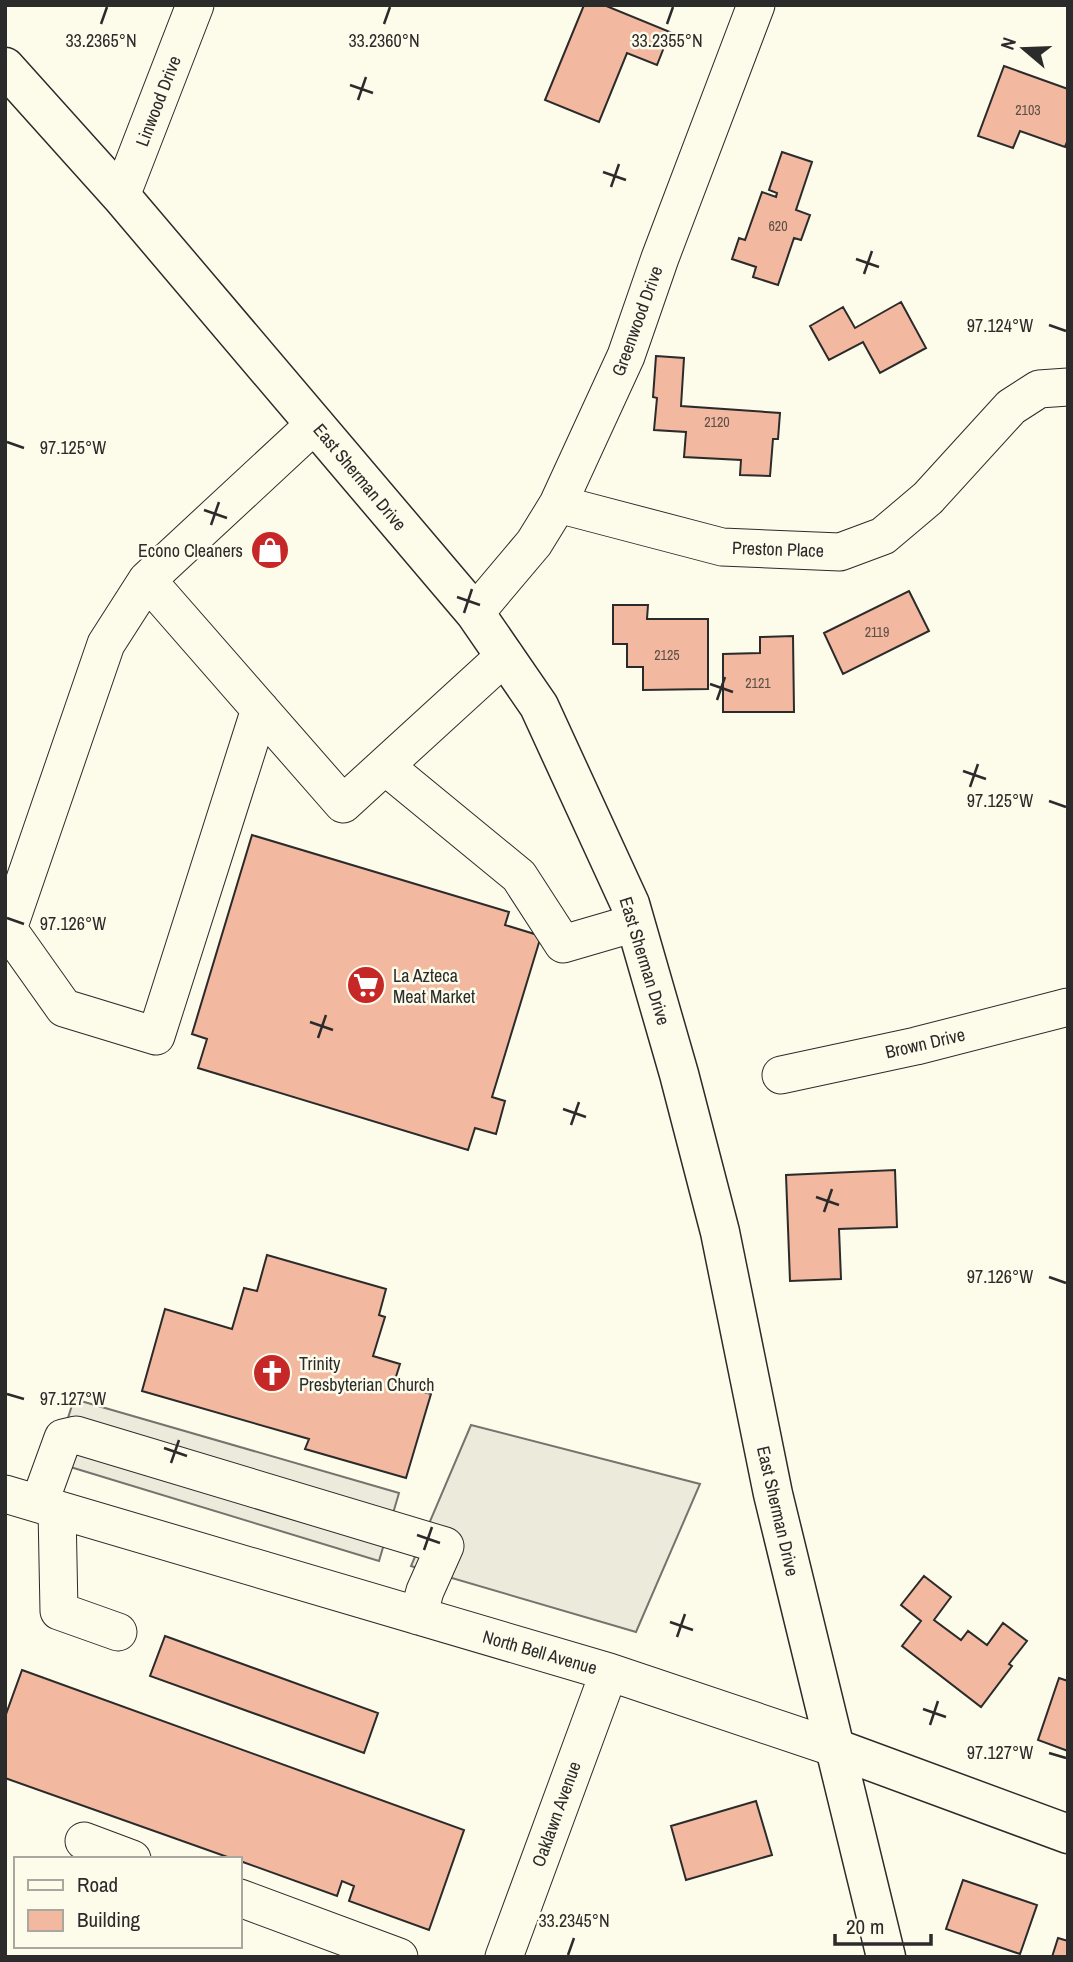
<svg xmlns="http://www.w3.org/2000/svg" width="1073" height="1962" font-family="'Archivo Narrow',sans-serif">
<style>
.parking{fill:#eceadb;stroke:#74746e;stroke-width:2}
.building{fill:#f2b8a0;stroke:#2b2b2b;stroke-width:2}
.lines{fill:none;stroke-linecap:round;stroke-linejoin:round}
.minor-casing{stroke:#2b2b2b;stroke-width:39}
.major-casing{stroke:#2b2b2b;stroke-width:41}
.minor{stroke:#fdfbea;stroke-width:37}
.major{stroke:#fdfbea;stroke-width:38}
.ticks{fill:none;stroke:#2b2b2b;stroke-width:2.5}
.labels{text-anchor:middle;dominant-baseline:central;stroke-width:5;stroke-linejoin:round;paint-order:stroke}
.number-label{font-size:14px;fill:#5d4e48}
.street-label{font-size:18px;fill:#2b2b2b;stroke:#fdfbea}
.poi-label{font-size:18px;fill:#2b2b2b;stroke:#fdfbea;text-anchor:start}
.ticks-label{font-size:18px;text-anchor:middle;fill:#2b2b2b;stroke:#fdfbea;stroke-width:5;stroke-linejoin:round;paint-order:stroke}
</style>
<rect width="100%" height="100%" fill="#fdfbea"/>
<path class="parking" d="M74,1399L399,1493L379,1561L54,1462Z
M471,1425L700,1484L636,1632L411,1566Z"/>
<path class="building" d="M584,5H604L670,32L657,65L627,53L599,122L545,100Z
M1004,66L1068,89V139L1065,147L1020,131L1013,148L978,136Z
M782,152L812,162L796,210L810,215L801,240L794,238L778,285L753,277L756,267L732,259L739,238L745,240L762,192L776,197L777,193L769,190Z
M901,302L926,348L880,373L863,342L829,360L810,326L843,307L855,328Z
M656,356L684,358L681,406L780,413L778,439H773L770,476L740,475L741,460L684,457L686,432L654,430L657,398L653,397Z
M909,591L929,631L843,674L824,633Z
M613,605H648L647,619H708V689L643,690V667H627V644H613Z
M793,636L794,712H723V654L760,653V637Z
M252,835L509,912L505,925L541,936L492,1097L505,1101L496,1134L475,1128L468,1150L198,1068L207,1039L192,1034Z
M895,1170L897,1227L839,1229L841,1279L790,1281L786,1175Z
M267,1255L386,1289L379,1315L385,1317L373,1356L400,1364L394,1383L431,1394L406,1478L305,1449L309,1439L142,1391L165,1309L232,1329L244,1288L257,1291Z
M924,1576L951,1597L934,1620L961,1640L968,1631L987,1645L1003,1623L1027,1641L1009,1664L1012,1666L981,1707L902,1646L921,1621L901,1605Z
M165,1636L378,1713L364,1753L150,1676Z
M22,1670L464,1830L429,1930L349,1901L354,1886L342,1881L337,1896L240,1861V1859H233L5,1778V1717Z
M1059,1678L1068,1681V1751L1038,1740Z
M756,1801L772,1855L686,1880L671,1826Z
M963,1880L1037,1905L1020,1954L946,1929Z
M1058,1938L1068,1941V1957H1052Z"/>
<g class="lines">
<defs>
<path id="minor" d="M121,196L195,5
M315,424L147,580L343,804L505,656
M558,504L722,547L840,552L883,536L928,498L1011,407L1039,389L1068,387
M147,580L106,644L8,929L64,1008L156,1036L260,709
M475,613L534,543L558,504L626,356L660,258L756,5
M385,766L519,876L563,944L635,923
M781,1075L916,1046L1068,1007
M5,1494L609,1672L835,1748
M39,1504L63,1438L76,1435L445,1546L425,1591L418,1616
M57,1510L59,1611L118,1632
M84,1841L132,1859
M240,1898L399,1957
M504,1957L609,1672"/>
<path id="major" d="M5,67L121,196L475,613L539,706L630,904L679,1074L720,1232L773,1494L886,1957
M835,1748L1068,1834"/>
</defs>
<use href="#minor" class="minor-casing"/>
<use href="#major" class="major-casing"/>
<use href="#minor" class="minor"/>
<use href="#major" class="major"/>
</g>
<path class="ticks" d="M101,24L107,7M384,24L390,7M667,24L673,7M350,85L373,93M358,100L366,77M603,172L626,180M611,187L619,164M856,259L879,267M864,274L872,251M1049,325L1066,331M7,442L24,448M204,510L227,518M211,525L219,502M457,597L480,605M464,613L472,589M710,684L733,692M717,700L725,677M963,771L986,779M970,787L978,764M1049,801L1066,807M7,918L24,924M310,1022L333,1030M318,1038L326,1015M563,1109L586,1117M571,1125L579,1102M816,1197L839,1205M824,1212L832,1189M1049,1277L1066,1283M7,1394L24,1399M164,1448L187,1456M171,1463L179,1440M417,1535L440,1543M424,1550L432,1527M670,1622L693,1630M677,1637L685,1614M923,1709L946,1717M930,1725L938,1701M1049,1753L1066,1758M568,1955L574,1938"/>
<defs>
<symbol id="shop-disc" viewBox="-11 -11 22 22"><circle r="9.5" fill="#c62828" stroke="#fdfbea"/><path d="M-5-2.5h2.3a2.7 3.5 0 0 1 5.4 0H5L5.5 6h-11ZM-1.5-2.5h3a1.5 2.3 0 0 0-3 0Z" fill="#fff"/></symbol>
<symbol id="supermarket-disc" viewBox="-11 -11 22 22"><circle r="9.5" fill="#c62828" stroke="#fdfbea"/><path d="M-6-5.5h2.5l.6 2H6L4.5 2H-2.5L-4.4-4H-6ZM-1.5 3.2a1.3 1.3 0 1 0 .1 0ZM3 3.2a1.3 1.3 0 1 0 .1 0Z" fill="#fff"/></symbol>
<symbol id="church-disc" viewBox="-11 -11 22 22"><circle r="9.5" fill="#c62828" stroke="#fdfbea"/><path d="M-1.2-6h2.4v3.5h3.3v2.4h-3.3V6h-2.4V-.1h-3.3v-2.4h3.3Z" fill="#fff"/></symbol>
</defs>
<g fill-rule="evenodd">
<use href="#shop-disc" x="248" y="528" width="44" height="44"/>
<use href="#supermarket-disc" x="344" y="963" width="44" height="44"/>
<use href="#church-disc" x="250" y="1351" width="44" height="44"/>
</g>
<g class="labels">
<g class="number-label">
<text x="1028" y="110">2103</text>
<text x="778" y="226">620</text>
<text x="717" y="422">2120</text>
<text x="877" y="632">2119</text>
<text x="667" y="655">2125</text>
<text x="758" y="683">2121</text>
</g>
<g class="street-label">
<text transform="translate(158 101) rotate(-69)">Linwood Drive</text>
<text transform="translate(637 321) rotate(-70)">Greenwood Drive</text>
<text transform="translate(360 477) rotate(50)">East Sherman Drive</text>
<text transform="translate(778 549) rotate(2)">Preston Place</text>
<text transform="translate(645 961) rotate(73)">East Sherman Drive</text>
<text transform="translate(925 1043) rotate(-13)">Brown Drive</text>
<text transform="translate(778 1511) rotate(77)">East Sherman Drive</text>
<text transform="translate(540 1652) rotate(16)">North Bell Avenue</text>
<text transform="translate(556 1814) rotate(-70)">Oaklawn Avenue</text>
</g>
<g class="poi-label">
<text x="243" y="550" text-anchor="end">Econo Cleaners</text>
<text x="393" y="975">La Azteca<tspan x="393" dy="21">Meat Market</tspan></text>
<text x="299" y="1363">Trinity<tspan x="299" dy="21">Presbyterian Church</tspan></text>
</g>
</g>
<g class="ticks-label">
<text x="101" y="47">33.2365°N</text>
<text x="384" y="47">33.2360°N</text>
<text x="667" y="47">33.2355°N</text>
<text x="1000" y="332">97.124°W</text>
<text x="73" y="454">97.125°W</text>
<text x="1000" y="807">97.125°W</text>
<text x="73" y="930">97.126°W</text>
<text x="1000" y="1283">97.126°W</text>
<text x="73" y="1405">97.127°W</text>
<text x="1000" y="1759">97.127°W</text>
<text x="574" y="1927">33.2345°N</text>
</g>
<rect width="1073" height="1962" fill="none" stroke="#2b2b2b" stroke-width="14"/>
<rect x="14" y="1857" width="228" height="91" fill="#fdfbea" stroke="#a9a89e" stroke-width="2"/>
<rect x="28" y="1880" width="35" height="10" fill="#fdfbea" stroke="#a9a89e" stroke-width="2"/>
<text x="77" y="1892" font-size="21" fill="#2b2b2b">Road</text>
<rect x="28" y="1910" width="35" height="21" fill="#f2b8a0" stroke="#a9a89e" stroke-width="2"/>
<text x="77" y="1927" font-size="21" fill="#2b2b2b">Building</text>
<g transform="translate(1024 49) rotate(289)" stroke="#fdfbea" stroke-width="5" paint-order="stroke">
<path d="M0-5L12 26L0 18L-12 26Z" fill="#2b2b2b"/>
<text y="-10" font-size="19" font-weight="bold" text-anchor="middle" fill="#2b2b2b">N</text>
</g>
<path d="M835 1934v10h96v-10" fill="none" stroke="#2b2b2b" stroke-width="3.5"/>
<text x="846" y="1934" font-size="21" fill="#2b2b2b" stroke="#fdfbea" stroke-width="5" paint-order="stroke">20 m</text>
</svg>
